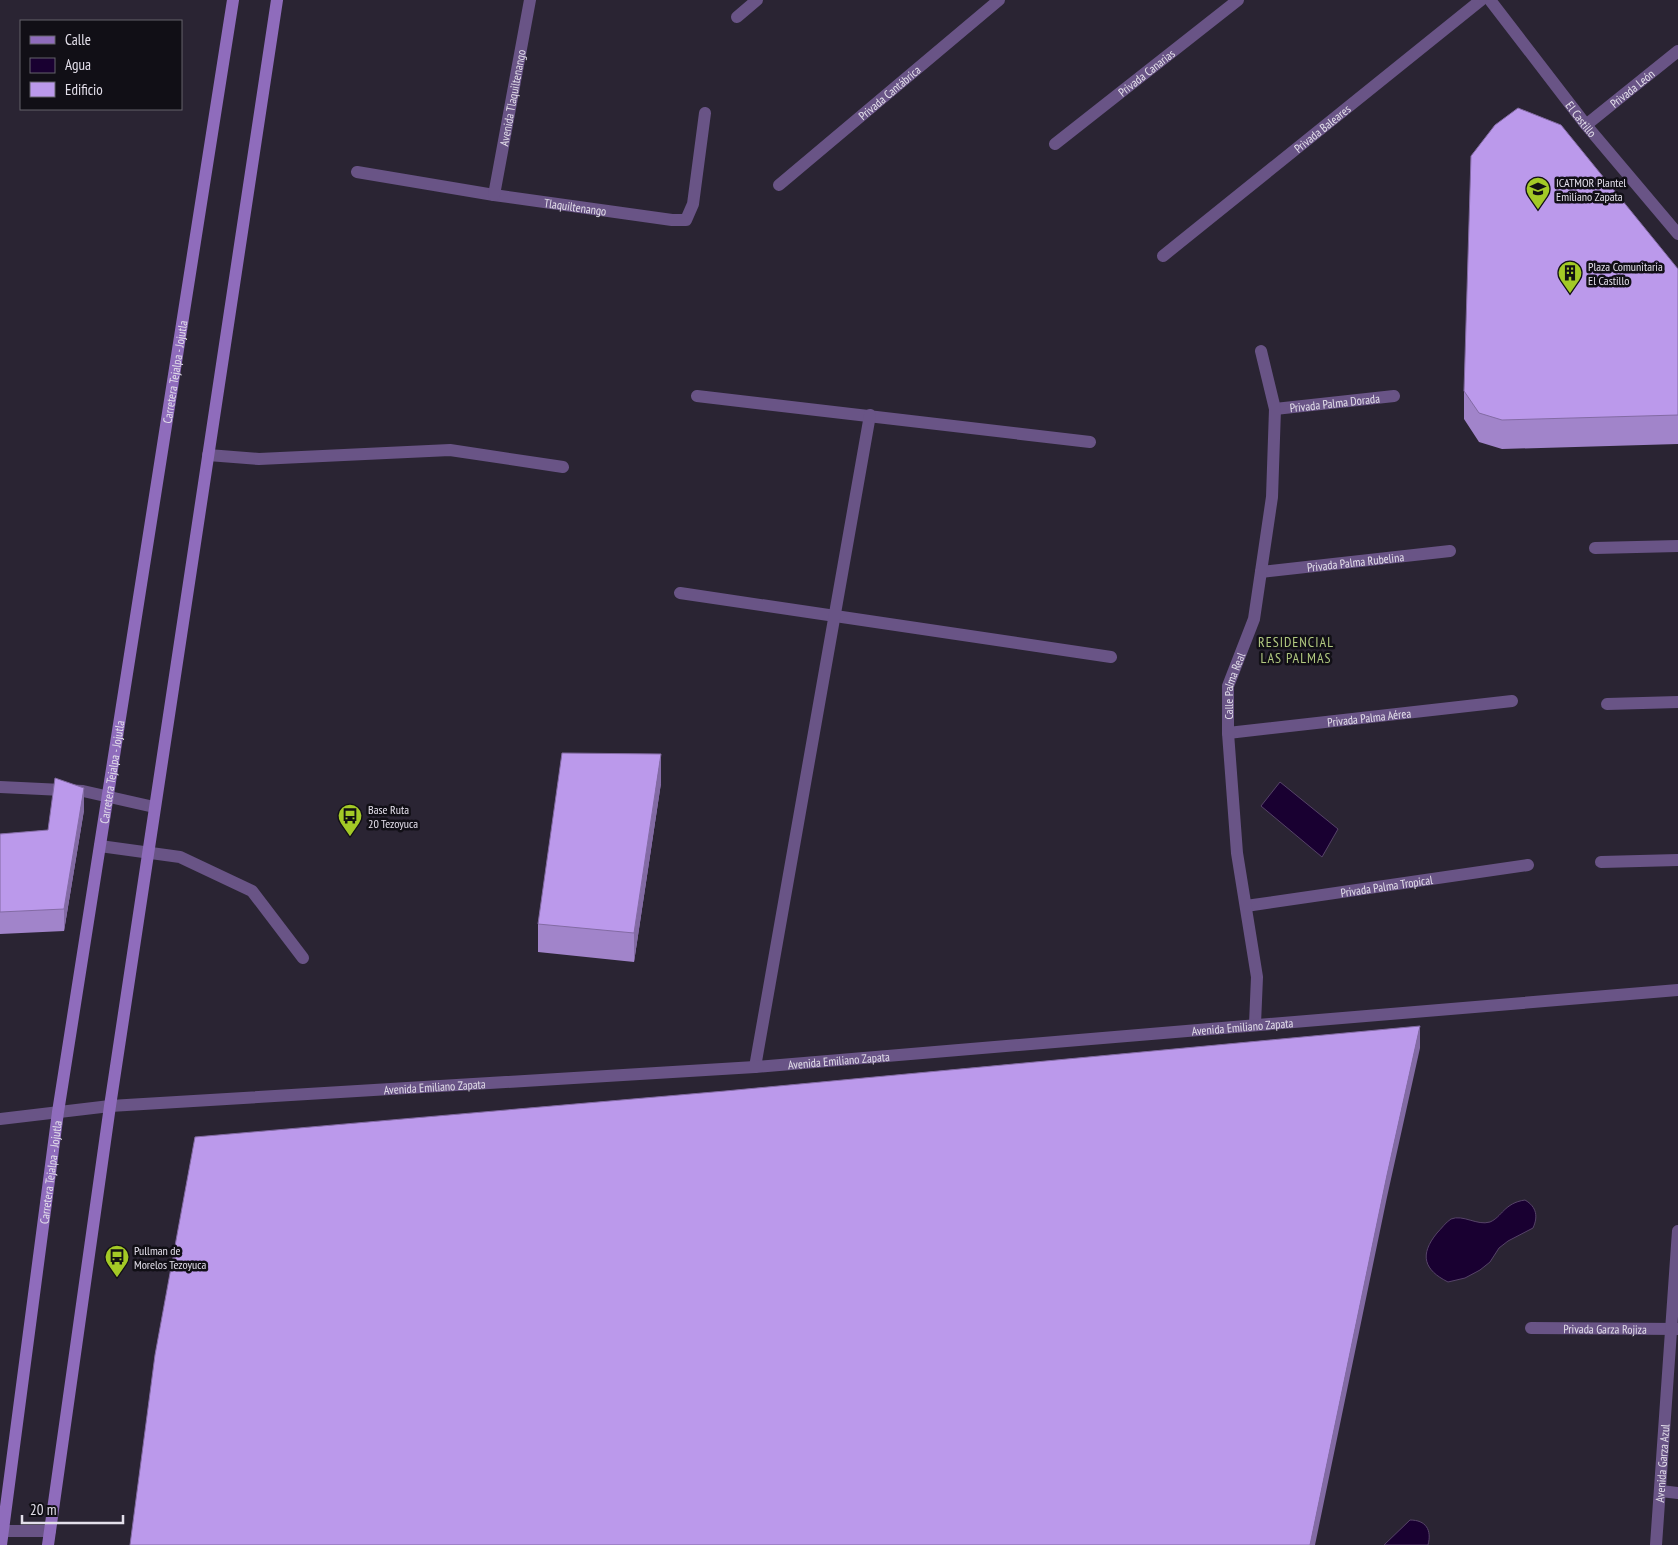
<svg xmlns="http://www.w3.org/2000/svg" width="1678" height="1545" font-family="'PT Sans Narrow',sans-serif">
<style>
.water{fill:#190031;stroke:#564368}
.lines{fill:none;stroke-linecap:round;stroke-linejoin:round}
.service{stroke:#695486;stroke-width:12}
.minor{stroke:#695486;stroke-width:12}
.tertiary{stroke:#695486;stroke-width:12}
.secondary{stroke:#8f6cbc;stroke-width:12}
.wall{fill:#a184ca}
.shaded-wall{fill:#836ba4}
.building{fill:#bb99eb;stroke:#836ba4}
.labels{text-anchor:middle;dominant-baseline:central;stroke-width:5;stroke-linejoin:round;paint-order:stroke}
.street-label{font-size:12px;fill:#e3dfea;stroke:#110f16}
.poi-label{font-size:12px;fill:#e3dfea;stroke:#110f16;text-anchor:start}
.neighbourhood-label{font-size:14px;letter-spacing:1px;fill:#b2c980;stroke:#110f16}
</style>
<rect width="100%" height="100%" fill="#2a2433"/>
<path class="water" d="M1280,782L1338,829L1322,857L1261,806Z
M1525,1200C1537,1207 1538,1217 1533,1228L1508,1241L1499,1248L1490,1262L1480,1270L1465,1278L1448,1282C1424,1270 1419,1255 1437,1233C1441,1229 1446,1222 1451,1219C1463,1214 1477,1226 1490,1222C1502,1217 1504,1203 1525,1200Z
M1410,1520C1426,1520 1432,1530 1428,1545H1384Z"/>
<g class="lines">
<path class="service" d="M208,455L259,459L450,450L563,467
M0,787L83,791L154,807
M100,846L180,857L252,891L303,958
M0,1531H50"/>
<g class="minor">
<path id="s1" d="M1490,0L1586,125L1678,234"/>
<path d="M737,17L757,0"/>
<path id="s2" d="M1586,125L1678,51"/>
<path id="s3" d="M1055,144L1238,0"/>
<path id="s4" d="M357,172L494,195L672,220H686L693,204L705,113"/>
<path id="s5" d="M779,185L999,0"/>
<path id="s6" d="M494,195L530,0"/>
<path id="s7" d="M1163,256L1481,0"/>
<path d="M697,396L1090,442"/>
<path id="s8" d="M1275,409L1394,396"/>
<path d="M1595,548L1678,546"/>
<path id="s9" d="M1261,572L1450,551"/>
<path d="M680,593L1111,657"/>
<path d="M1607,704L1678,702"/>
<path id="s10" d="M1228,733L1512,701"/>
<path d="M1601,862L1678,860"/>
<path id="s11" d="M1246,906L1528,865"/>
<path id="s12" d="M1255,1024L1257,977L1237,853L1228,733V686L1254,619L1272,497L1275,409L1261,351"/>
<path d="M755,1067L870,415"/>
<path id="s13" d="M1531,1328L1678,1329"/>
<path d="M1661,1491L1678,1493"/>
<path id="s14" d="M1656,1545L1678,1231"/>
</g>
<path class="tertiary" id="s15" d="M0,1119L110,1106L755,1067L1678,990"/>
<g class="secondary">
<path id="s16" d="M1,1545L58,1112L233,0"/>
<path d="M48,1545L110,1106L277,0"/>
</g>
</g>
<path class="wall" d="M1678,269V444L1502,449L1479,442L1464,419V391Z
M661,783L634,962L538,952V924Z
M84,810L64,931L0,934V834L48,830Z"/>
<path class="shaded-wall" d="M661,754V783L634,962V933Z
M84,788V810L64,931V909Z
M1420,1026V1048L1387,1197L1315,1545H1310L1387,1175Z"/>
<path class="building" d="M1518,108L1561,125L1678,269V415L1502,420L1479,413L1464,391L1471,156L1495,125Z
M562,753L661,754L634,933L538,924Z
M55,778L84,788L64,909L0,912V834L48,830Z
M1420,1026L1387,1175L1310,1545H130L155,1355L195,1137L725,1091Z"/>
<defs>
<symbol id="university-pin" viewBox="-11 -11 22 30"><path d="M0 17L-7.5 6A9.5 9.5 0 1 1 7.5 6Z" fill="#a3c926" stroke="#110f16"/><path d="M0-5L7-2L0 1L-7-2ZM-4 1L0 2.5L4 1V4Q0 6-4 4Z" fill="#111"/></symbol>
<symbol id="building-pin" viewBox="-11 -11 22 30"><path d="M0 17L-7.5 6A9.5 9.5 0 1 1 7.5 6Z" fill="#a3c926" stroke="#110f16"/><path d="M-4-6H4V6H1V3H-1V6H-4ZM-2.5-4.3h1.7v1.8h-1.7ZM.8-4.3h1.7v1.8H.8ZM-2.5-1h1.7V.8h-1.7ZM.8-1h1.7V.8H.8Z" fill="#111"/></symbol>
<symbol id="bus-pin" viewBox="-11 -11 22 30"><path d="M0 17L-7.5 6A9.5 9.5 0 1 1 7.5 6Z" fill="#a3c926" stroke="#110f16"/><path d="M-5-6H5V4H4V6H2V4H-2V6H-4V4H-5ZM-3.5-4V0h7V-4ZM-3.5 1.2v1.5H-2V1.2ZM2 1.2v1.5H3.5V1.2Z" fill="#111"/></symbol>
</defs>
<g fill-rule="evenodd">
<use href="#university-pin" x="1524" y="175" width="28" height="38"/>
<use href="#building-pin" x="1556" y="259" width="28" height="38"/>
<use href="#bus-pin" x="336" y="802" width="28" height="38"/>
<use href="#bus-pin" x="103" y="1243" width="28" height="38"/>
</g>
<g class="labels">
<g class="street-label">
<text stroke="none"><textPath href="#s3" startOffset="116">Privada Canarias</textPath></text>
<text stroke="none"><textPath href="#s2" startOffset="59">Privada León</textPath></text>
<text stroke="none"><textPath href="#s5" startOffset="144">Privada Cantábrica</textPath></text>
<text stroke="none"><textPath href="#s6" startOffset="99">Avenida Tlaquiltenango</textPath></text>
<text stroke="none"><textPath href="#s1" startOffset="150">El Castillo</textPath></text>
<text stroke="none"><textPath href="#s7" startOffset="204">Privada Baleares</textPath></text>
<text stroke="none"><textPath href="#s4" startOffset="221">Tlaquiltenango</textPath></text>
<text stroke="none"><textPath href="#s16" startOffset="1186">Carretera Tejalpa - Jojutla</textPath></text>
<text stroke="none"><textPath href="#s8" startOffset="60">Privada Palma Dorada</textPath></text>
<text stroke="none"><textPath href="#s9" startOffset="95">Privada Palma Rubelina</textPath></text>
<text stroke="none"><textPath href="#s12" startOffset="341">Calle Palma Real</textPath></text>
<text stroke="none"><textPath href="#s10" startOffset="142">Privada Palma Aérea</textPath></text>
<text stroke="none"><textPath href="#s16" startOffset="781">Carretera Tejalpa - Jojutla</textPath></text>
<text stroke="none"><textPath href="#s11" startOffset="142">Privada Palma Tropical</textPath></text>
<text stroke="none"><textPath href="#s15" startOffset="1246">Avenida Emiliano Zapata</textPath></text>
<text stroke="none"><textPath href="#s15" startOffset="841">Avenida Emiliano Zapata</textPath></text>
<text stroke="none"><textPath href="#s15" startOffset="436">Avenida Emiliano Zapata</textPath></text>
<text stroke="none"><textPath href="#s16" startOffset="376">Carretera Tejalpa - Jojutla</textPath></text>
<text stroke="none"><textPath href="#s13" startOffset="74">Privada Garza Rojiza</textPath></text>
<text stroke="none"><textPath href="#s14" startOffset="82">Avenida Garza Azul</textPath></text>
</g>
<g class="poi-label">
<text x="1556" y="182">ICATMOR Plantel<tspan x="1556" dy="14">Emiliano Zapata</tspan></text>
<text x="1588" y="266">Plaza Comunitaria<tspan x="1588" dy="14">El Castillo</tspan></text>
<text x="368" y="809">Base Ruta<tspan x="368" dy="14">20 Tezoyuca</tspan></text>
<text x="134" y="1250">Pullman de<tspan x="134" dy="14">Morelos Tezoyuca</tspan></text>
</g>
<g class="neighbourhood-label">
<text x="1296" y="642">RESIDENCIAL<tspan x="1296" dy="16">LAS PALMAS</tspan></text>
</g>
</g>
<rect x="20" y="20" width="162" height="90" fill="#110f16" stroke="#65626b"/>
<rect x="30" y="36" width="25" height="8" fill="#8f6cbc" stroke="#65626b"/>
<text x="65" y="45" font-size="15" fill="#e3dfea">Calle</text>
<rect x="30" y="58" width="25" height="15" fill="#190031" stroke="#65626b"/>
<text x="65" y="70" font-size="15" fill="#e3dfea">Agua</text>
<rect x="30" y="82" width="25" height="15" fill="#bb99eb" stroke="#65626b"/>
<text x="65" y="95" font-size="15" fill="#e3dfea">Edificio</text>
<path d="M22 1515v8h101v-8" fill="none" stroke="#e3dfea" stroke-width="2.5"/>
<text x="30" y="1515" font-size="15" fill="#e3dfea" stroke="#110f16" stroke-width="4" paint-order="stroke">20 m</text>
</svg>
